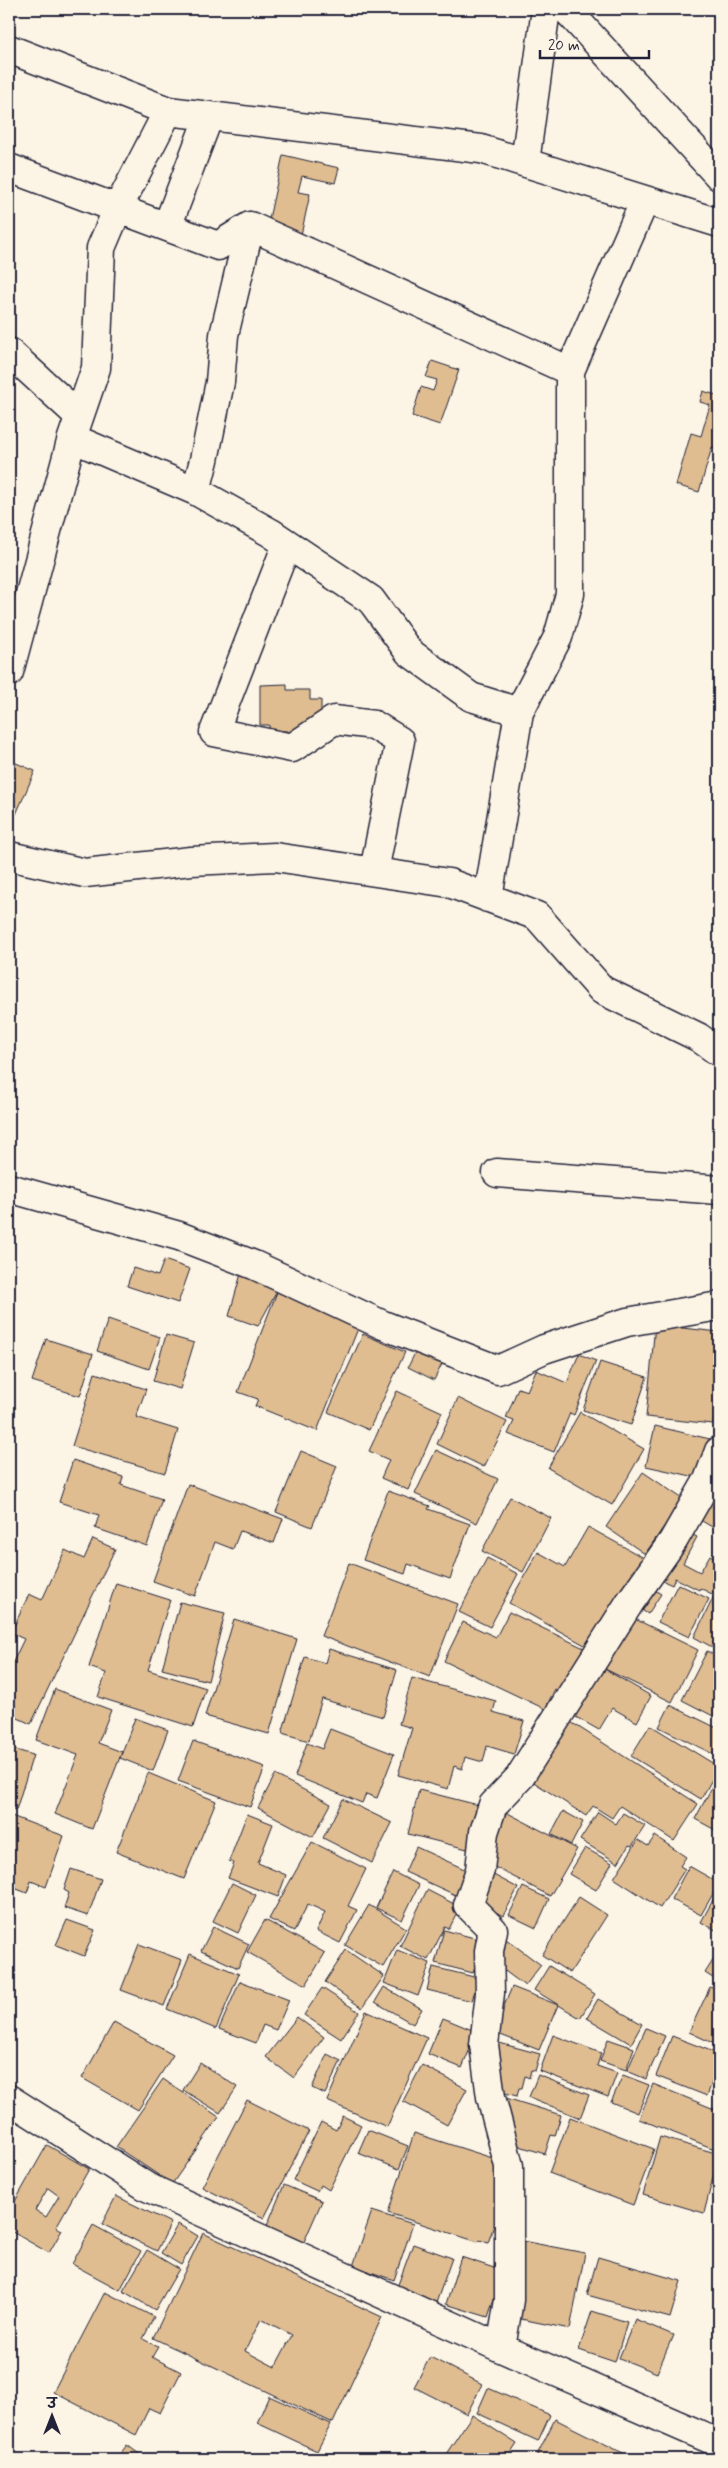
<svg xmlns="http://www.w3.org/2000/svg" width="728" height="2468" font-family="Mynerve,'Playpen Sans Deva',sans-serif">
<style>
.building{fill:#dfbd91;stroke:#22223b;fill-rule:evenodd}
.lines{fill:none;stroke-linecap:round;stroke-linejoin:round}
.minor-casing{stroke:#22223b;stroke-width:31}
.minor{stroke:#fcf5e5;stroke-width:28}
</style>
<rect width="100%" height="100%" fill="#fcf5e5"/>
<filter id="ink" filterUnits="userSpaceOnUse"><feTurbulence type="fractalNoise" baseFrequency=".02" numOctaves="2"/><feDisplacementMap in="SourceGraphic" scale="10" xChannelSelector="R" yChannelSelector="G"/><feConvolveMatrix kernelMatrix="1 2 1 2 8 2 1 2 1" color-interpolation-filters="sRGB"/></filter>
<g filter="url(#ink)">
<path class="building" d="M283,155L339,168L335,183L302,176L298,192L310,194L301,235L267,228Z
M432,361L459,370L440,425L412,416L421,387L433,391L437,380L426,377Z
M703,391L719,396V449L712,447L699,492L676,485L691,433L701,436L710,405L700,402Z
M287,684V690H310V700H321V721L288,734V731H269V725H260V685Z
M9,760L35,771L10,828H9Z
M164,1260L190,1269L178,1303L127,1286L133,1268L158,1276Z
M242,1270L282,1282L258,1326L229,1316Z
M277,1292L359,1326L317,1431L255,1406L258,1399L238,1392Z
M108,1319L160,1337L149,1369L97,1351Z
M655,1325L719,1332V1366L713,1424L646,1417Z
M363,1334L405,1352L369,1430L328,1412Z
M166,1335L194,1343L180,1389L153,1381Z
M46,1339L93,1354L80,1396L32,1381Z
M419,1345L445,1358L434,1380L408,1367Z
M579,1354L596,1361L574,1415L570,1413L554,1452L508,1434L514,1421L506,1418L518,1388L527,1391L536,1370L567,1383Z
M600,1362L647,1377L631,1425L583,1410Z
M95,1373L146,1389L136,1417L178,1430L165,1473L72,1446Z
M397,1391L442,1412L408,1490L381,1478L389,1460L369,1451Z
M458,1398L507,1422L484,1467L437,1444Z
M580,1412L644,1449L612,1505L548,1468Z
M655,1426L714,1440L705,1479L646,1466Z
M436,1450L498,1479L477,1523L415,1494Z
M301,1451L337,1466L312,1527L276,1512Z
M73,1460L123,1477L121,1485L162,1499L147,1546L95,1528L99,1515L59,1502Z
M643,1472L683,1499L645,1554L606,1527Z
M719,1482V1531L695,1517Z
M188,1484L283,1519L274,1543L240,1531L233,1549L215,1542L195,1596L153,1581Z
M388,1491L430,1506L428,1509L470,1524L450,1579L408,1564L405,1574L363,1560Z
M510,1497L551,1518L523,1572L482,1551Z
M588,1527L644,1558L590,1648L509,1603L538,1552L565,1567Z
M683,1530L697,1537L683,1563L700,1572L710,1555L719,1560V1581L712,1594L700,1588L699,1590L675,1578L672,1585L657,1578Z
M93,1539L115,1549L31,1724L9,1714V1670L24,1639L11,1633L29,1594L42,1600L65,1550L84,1559Z
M487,1558L518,1574L490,1627L459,1612Z
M349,1563L458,1604L430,1677L321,1636Z
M116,1583L170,1600L148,1670L206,1688L193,1727L98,1697L106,1673L89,1667Z
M645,1584L661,1594L648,1614L632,1604Z
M678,1584L709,1599L689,1637L658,1622Z
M719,1586V1651L694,1637Z
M180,1602L225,1613L208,1681L162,1669Z
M509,1612L590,1651L568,1695L555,1689L545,1709L444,1661L463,1622L496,1637Z
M627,1615L698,1650L672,1702L601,1667Z
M234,1619L297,1639L269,1734L205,1716Z
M329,1649L397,1670L383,1717L322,1699L309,1741L282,1733L305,1657L325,1663Z
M707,1651L719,1658V1719L682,1700Z
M594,1663L651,1696L637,1722L612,1708L599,1730L565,1711Z
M412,1678L496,1701L493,1712L524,1721L514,1754L487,1746L483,1762L465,1757L462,1769L454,1766L448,1789L398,1775L412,1728L399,1724Z
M55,1689L111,1710L98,1743L122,1752L92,1829L55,1814L78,1755L36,1740Z
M670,1705L719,1729V1757L659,1727Z
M563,1717L698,1804L674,1841L620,1806L612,1818L593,1806L586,1816L526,1777Z
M135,1718L168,1730L153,1771L120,1758Z
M650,1725L719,1767L701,1799L631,1756Z
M330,1729L394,1754L377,1798L366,1794L362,1803L295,1776L307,1743L322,1749Z
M193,1741L265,1767L250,1807L178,1781Z
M9,1748L33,1755L16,1810L9,1808Z
M148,1773L216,1801L184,1879L116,1852Z
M275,1775L331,1804L313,1837L258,1808Z
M718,1776L719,1777V1832L695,1819Z
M419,1790L486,1807L475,1851L408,1834Z
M343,1799L392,1823L372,1863L323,1838Z
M500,1809L577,1849L550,1896L487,1863Z
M563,1811L583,1822L571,1845L551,1834Z
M598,1812L616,1824L623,1813L645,1826L632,1846L629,1845L618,1863L580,1840Z
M247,1814L273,1824L258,1863L286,1875L278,1897L228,1878L234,1863L229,1861Z
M9,1815L64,1836L46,1887L31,1881L27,1893L9,1886Z
M655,1836L686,1857L680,1866L685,1869L660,1908L614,1878L638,1840L648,1846Z
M312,1842L366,1869L348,1906L357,1910L340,1943L316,1931L325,1912L308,1904L294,1931L269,1919Z
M416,1847L473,1873L462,1898L405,1872Z
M585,1848L612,1863L596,1890L569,1874Z
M689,1866L719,1883L701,1915L671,1899Z
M71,1869L101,1879L88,1916L64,1908L69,1893L64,1890Z
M486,1871L518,1888L503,1916L472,1899Z
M393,1872L419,1885L402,1920L376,1908Z
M232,1883L256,1895L238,1933L213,1921Z
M523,1887L549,1899L536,1928L509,1915Z
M719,1889V1932L701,1922Z
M427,1890L460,1907L449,1929L445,1927L428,1960L400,1946Z
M579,1897L607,1915L570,1973L542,1955Z
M369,1905L406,1928L383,1967L345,1945Z
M67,1920L95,1930L84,1956L56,1945Z
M265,1920L325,1953L306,1985L247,1952Z
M213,1927L249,1944L238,1968L201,1951Z
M444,1930L482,1940L473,1973L435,1963Z
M506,1939L541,1965L525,1986L490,1960Z
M139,1944L182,1960L164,2006L121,1990Z
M346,1950L384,1976L362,2008L325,1982Z
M397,1950L430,1963L418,1996L384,1983Z
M719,1951V1982L705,1973Z
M190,1954L239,1974L216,2029L167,2009Z
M549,1966L595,1994L580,2018L534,1990Z
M433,1967L478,1978L472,2001L427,1990Z
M240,1981L289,2000L276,2030L263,2025L256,2043L219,2029Z
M384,1987L422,2009L413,2024L375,2002Z
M512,1987L558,2005L539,2050L493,2032Z
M710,1987L719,1991V2046L689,2032Z
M322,1988L359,2012L341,2039L304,2015Z
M598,1999L642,2024L631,2044L587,2018Z
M366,2011L427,2038L387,2127L327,2101Z
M297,2017L324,2037L294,2078L266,2057Z
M443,2018L477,2032L462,2068L428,2054Z
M114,2022L173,2055L138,2110L82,2078Z
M646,2028L665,2036L646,2079L627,2071Z
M553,2035L601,2053L597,2066L617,2073L608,2097L540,2071Z
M672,2036L719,2054V2063L707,2096L656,2076Z
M608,2039L634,2048L626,2070L600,2061Z
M492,2041L540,2054L535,2071L531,2070L529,2078L525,2076L522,2088H519L517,2096L493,2090Z
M327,2054L341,2061L325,2094L312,2088Z
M200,2063L237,2087L220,2113L183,2090Z
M422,2065L467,2089L447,2125L403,2101Z
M538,2075L589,2095L580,2118L529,2097Z
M623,2075L649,2085L638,2113L611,2102Z
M163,2079L219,2117L172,2184L116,2147Z
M653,2084L719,2111V2144L717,2150L639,2119Z
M506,2098L561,2115L555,2136L551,2135L545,2154L510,2143L500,2119Z
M247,2100L309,2131L264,2218L202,2187Z
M343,2116L361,2125L329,2190L321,2185L317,2191L293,2180L321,2122L336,2130Z
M570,2117L654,2149L633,2205L549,2173Z
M368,2130L408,2146L399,2169L358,2153Z
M414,2133L505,2162L509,2181L488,2243L480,2240L478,2242L388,2213Z
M660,2137L719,2154L704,2213L643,2195Z
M47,2145L89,2169L56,2227L62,2230L49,2253L9,2230V2212ZM48,2188L59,2196L46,2217L35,2210Z
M284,2185L322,2201L303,2244L266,2228Z
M116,2196L171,2223L157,2251L102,2224Z
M372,2211L413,2224L394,2280L353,2266Z
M178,2224L198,2236L181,2265L161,2253Z
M93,2225L141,2251L120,2290L72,2264Z
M203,2233L382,2317L333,2423L153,2338ZM261,2319L292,2335L275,2367L245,2351Z
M517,2240L585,2253L570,2329L511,2317Z
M413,2244L452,2258L436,2303L396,2290Z
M147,2250L179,2269L155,2310L123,2291Z
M461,2257L503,2271L488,2317L446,2304Z
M598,2257L681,2281L670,2318L587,2295Z
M105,2292L154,2317L143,2339L158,2347L152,2357L181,2372L160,2413L149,2408L136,2435L53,2392Z
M592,2311L627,2322L615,2362L579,2350Z
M635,2319L673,2335L657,2373L619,2358Z
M430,2357L482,2384L467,2414L414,2387Z
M488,2388L550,2415L538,2441L477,2413Z
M269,2396L331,2424L317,2451L257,2423Z
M472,2415L517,2444L507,2459H454L446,2454Z
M555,2419L633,2458L632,2459H535Z
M127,2445L146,2459H116Z"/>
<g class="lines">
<defs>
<path id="minor" d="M566,9L719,176
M9,49L168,111L481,149L719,223
M525,162L546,9
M9,168L218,246L250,226L570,371L645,200
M167,227L209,116
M9,352L79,416
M72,438L196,491L204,460L220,382L224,335L250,226
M196,491L271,533L371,600L409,652L471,697L519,712
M287,544L214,732L292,748L334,720L374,725L400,741L374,871
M9,672L72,438L96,368L101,248L118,208L168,111
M9,856L85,873L191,861L275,857L449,883L537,916L602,990L698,1037L719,1052
M488,898L519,712L558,637L570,594V371
M497,1173L719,1190
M9,1188L179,1236L254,1265L383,1325L498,1370L544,1349L627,1322L719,1306
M9,2099L147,2187L501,2348L719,2443
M501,2348L509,2300V2166L491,2097L484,2045L490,1993L489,1951L493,1930L468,1905L480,1870L484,1832L493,1805L519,1778L630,1602L673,1541L708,1480L719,1451"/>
</defs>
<use href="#minor" class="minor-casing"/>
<use href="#minor" class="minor"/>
</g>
</g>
<rect width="728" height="2468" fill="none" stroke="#fcf5e5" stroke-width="30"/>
<rect x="15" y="15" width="698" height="2438" fill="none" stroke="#22223b" stroke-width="2" filter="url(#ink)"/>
<g transform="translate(52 2416)" stroke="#fcf5e5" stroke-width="4" paint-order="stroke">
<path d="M0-4L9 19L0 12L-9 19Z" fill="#22223b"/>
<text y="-8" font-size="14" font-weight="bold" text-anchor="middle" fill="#22223b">उ</text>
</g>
<path d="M540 50v8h109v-8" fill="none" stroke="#22223b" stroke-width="2.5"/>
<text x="548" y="50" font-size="15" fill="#22223b" stroke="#fcf5e5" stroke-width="4" paint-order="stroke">20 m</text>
</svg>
